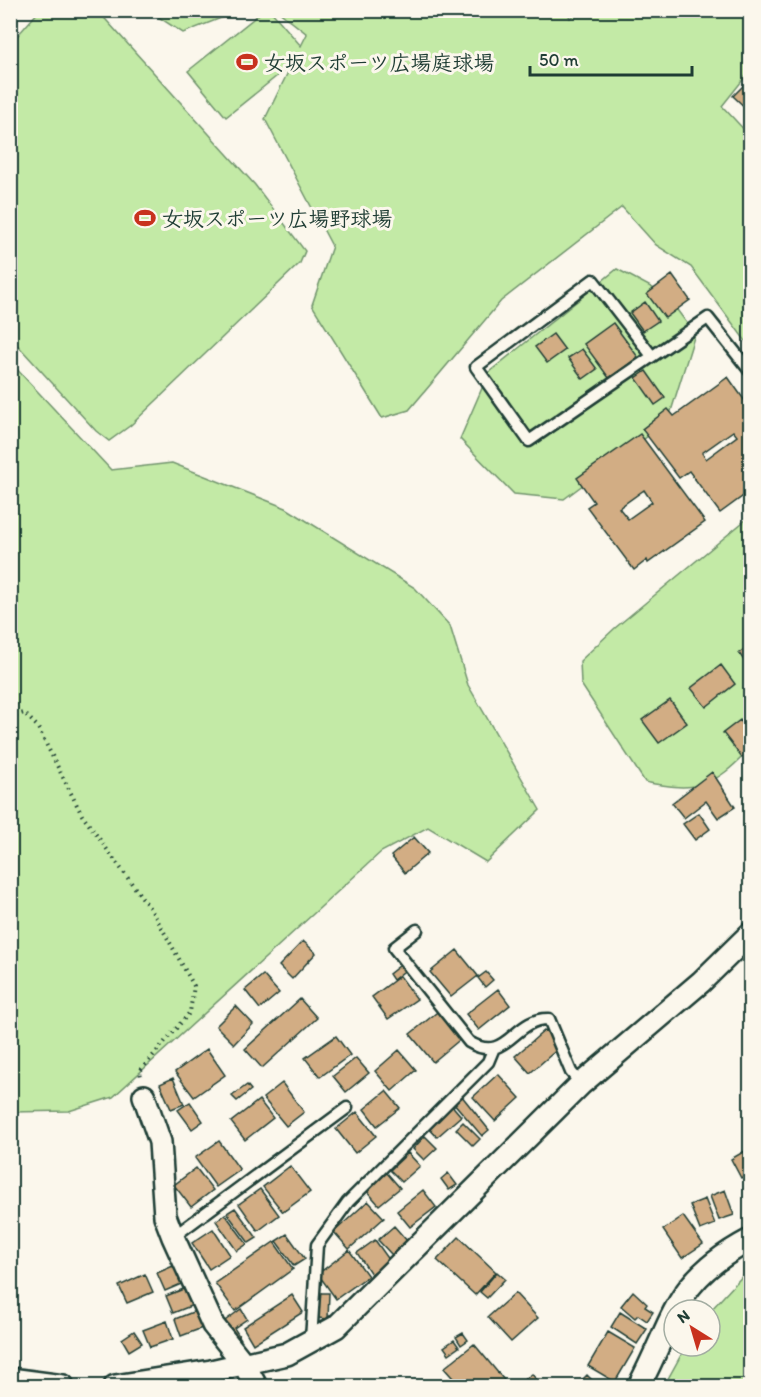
<svg xmlns="http://www.w3.org/2000/svg" width="761" height="1397" font-family="Itim,'Klee One',sans-serif">
<style>
.green{fill:#c3eaa6;stroke:#71946d;stroke-width:1.5}
.building{fill:#d2ad84;stroke:#1f3d34;stroke-width:1.5;fill-rule:evenodd}
.lines{fill:none;stroke-linecap:round;stroke-linejoin:round}
.service-casing{stroke:#1f3d34;stroke-width:15}
.minor-casing{stroke:#1f3d34;stroke-width:26}
.path{stroke:#1f3d34;stroke-width:4;stroke-dasharray:1.5 4.5;stroke-linecap:butt}
.service{stroke:#fbf7ec;stroke-width:10}
.minor{stroke:#fbf7ec;stroke-width:21}
.labels{text-anchor:middle;dominant-baseline:central;stroke-width:6;stroke-linejoin:round;paint-order:stroke}
.poi-label{font-size:21px;font-weight:bold;fill:#1f3d34;stroke:#fbf7ec;text-anchor:start}
</style>
<rect width="100%" height="100%" fill="#fbf7ec"/>
<filter id="ink" filterUnits="userSpaceOnUse"><feTurbulence type="fractalNoise" baseFrequency=".0167" numOctaves="2"/><feDisplacementMap in="SourceGraphic" scale="12" xChannelSelector="R" yChannelSelector="G"/><feConvolveMatrix kernelMatrix="1 2 1 2 8 2 1 2 1" color-interpolation-filters="sRGB"/></filter>
<g filter="url(#ink)">
<path class="green" d="M39,11H98L255,185L305,251L300,263L131,425L109,441L96,431L11,338V43Z
M149,11H239L183,33Z
M567,11L570,18L579,10L750,11V71L722,106L750,136V347L691,267L656,245L622,207L501,301L409,410L382,418L312,305L332,246L265,119L292,64L226,117L188,71L263,11H271L301,46L307,34L278,11Z
M617,269L666,295L695,334L668,421L564,499L514,494L460,439L489,372Z
M11,363L111,470L172,463L286,508L415,588L450,626L468,685L540,810L486,862L428,827L381,852L113,1097L69,1111L11,1112Z
M748,518L750,520V749C714,787 697,793 645,782L581,684L580,661L615,628Z
M750,1268V1386H664L686,1346H710V1311Z"/>
<path class="building" d="M747,82L750,85V112L733,96Z
M672,275L690,300L665,318L647,294Z
M645,302L658,321L643,331L630,313Z
M613,323L638,357L609,378L584,344Z
M553,334L565,350L547,363L535,347Z
M582,349L597,369L583,379L568,358Z
M646,371L665,398L655,405L636,378Z
M728,377L750,408V491L720,513L689,471L679,478L642,429L668,409L674,416ZM733,431L737,436L706,459L702,453Z
M640,434L705,522L648,563L647,560L634,570L587,507L594,502L577,478ZM644,490L652,502L628,519L619,508Z
M750,645V670L739,653Z
M721,665L735,684L706,707L691,688Z
M670,700L687,723L659,743L642,720Z
M740,720L750,733V751L742,758L723,733Z
M712,772L735,807L718,818L706,801L684,818L672,803Z
M699,813L710,829L695,840L683,824Z
M414,837L428,853L405,873L391,856Z
M303,941L316,953L292,979L279,966Z
M457,950L478,976L451,997L430,972Z
M404,962L408,968L393,980L389,974Z
M486,972L493,980L485,987L478,978Z
M263,975L279,993L260,1009L245,990Z
M400,976L417,999L388,1019L372,997Z
M498,989L510,1005L479,1030L466,1014Z
M300,999L317,1018L262,1068L245,1049Z
M236,1006L253,1024L234,1044L216,1026Z
M441,1009L463,1037L433,1062L410,1034Z
M545,1030L560,1047L530,1073L515,1056Z
M336,1036L350,1055L320,1077L305,1058Z
M207,1049L225,1075L194,1097L175,1072Z
M399,1050L416,1070L392,1091L375,1071Z
M356,1058L369,1073L346,1092L333,1076Z
M498,1074L520,1098L495,1121L473,1097Z
M173,1078L184,1104L171,1109L160,1084Z
M282,1083L304,1112L286,1126L263,1098Z
M247,1085L251,1090L237,1101L232,1096Z
M386,1091L400,1108L377,1126L364,1109Z
M461,1095L489,1130L482,1136L453,1102Z
M259,1100L273,1118L245,1140L231,1122Z
M190,1102L203,1121L192,1129L178,1110Z
M449,1102L461,1116L437,1137L425,1124Z
M357,1112L376,1136L355,1153L336,1129Z
M463,1122L480,1139L473,1146L456,1129Z
M425,1136L437,1148L424,1160L413,1149Z
M219,1141L240,1170L216,1187L195,1158Z
M750,1148V1173L741,1178L731,1159Z
M408,1153L420,1166L402,1182L390,1170Z
M290,1166L310,1192L283,1212L263,1187Z
M196,1168L213,1190L191,1207L174,1185Z
M387,1173L400,1188L379,1205L366,1190Z
M448,1173L457,1185L449,1190L441,1179Z
M260,1189L279,1215L258,1231L239,1204Z
M423,1190L436,1207L410,1227L397,1211Z
M725,1190L734,1215L719,1220L710,1196Z
M705,1199L715,1224L700,1230L690,1205Z
M368,1201L384,1218L349,1249L334,1232Z
M235,1208L257,1238L249,1243L227,1213Z
M225,1214L247,1244L237,1251L216,1221Z
M683,1216L703,1244L682,1258L663,1230Z
M394,1226L408,1242L392,1255L378,1240Z
M213,1229L230,1255L209,1269L192,1243Z
M287,1234L305,1259L294,1266L276,1241Z
M459,1237L496,1272L475,1295L437,1260Z
M375,1240L390,1261L371,1274L357,1253Z
M274,1242L293,1269L235,1311L215,1283Z
M349,1250L368,1276L336,1299L318,1274Z
M180,1263L188,1281L165,1291L157,1273Z
M497,1272L505,1279L487,1298L480,1292Z
M145,1274L153,1292L127,1303L119,1286Z
M191,1286L198,1303L173,1313L166,1296Z
M633,1291L647,1304L645,1307L653,1312L647,1321L638,1315L635,1318L621,1306Z
M318,1293H329L328,1319L318,1318Z
M515,1293L538,1318L511,1342L488,1317Z
M292,1295L303,1312L253,1344L243,1327Z
M241,1309L247,1319L234,1328L241,1339L234,1344L218,1326Z
M198,1310L205,1327L181,1336L175,1319Z
M620,1312L647,1329L637,1344L611,1327Z
M167,1321L173,1339L150,1347L143,1330Z
M134,1331L142,1343L129,1351L122,1339Z
M608,1332L635,1348L615,1382L588,1366Z
M463,1333L468,1340L461,1345L456,1337Z
M454,1340L459,1347L449,1354L444,1347Z
M474,1344L509,1386H460L444,1368Z
M532,1374L541,1386H516Z
M587,1375L598,1386H576Z"/>
<g class="lines">
<defs>
<path id="service" d="M652,356L593,280L476,367L529,441L708,318L750,371
M417,930L394,948L469,1042C507,1065 513,1018 549,1019L571,1072L581,1084
M173,1237L347,1108
M311,1340L317,1245L348,1202L488,1062L493,1050"/>
<path id="minor" d="M144,1096L160,1142L165,1216L173,1237L213,1325L244,1364L256,1386
M10,1379L63,1386
M115,1386L211,1371L287,1354L336,1327L581,1084L701,982L750,934
M639,1386C676,1316 673,1281 750,1240"/>
</defs>
<use href="#service" class="service-casing"/>
<use href="#minor" class="minor-casing"/>
<path class="path" d="M10,717L24,713L37,726L82,815L154,914L194,986L190,1012L140,1071L141,1077"/>
<use href="#service" class="service"/>
<use href="#minor" class="minor"/>
</g>
</g>
<defs>
<symbol id="stadium-bare" viewBox="-9 -9 18 18"><path d="M0-5a6.5 5 0 1 0 0 10a6.5 5 0 1 0 0-10ZM-3.5-1.8h7v3.6h-7Z" fill="#c8321e" stroke="#fbf7ec" stroke-width="2.5" paint-order="stroke"/></symbol>
</defs>
<g fill-rule="evenodd">
<use href="#stadium-bare" x="232" y="47" width="30" height="30"/>
<use href="#stadium-bare" x="130" y="203" width="30" height="30"/>
</g>
<g class="labels">
<g class="poi-label">
<text x="264" y="62">女坂スポーツ広場庭球場</text>
<text x="162" y="218">女坂スポーツ広場野球場</text>
</g>
</g>
<rect width="761" height="1397" fill="none" stroke="#fbf7ec" stroke-width="36"/>
<rect x="18" y="18" width="725" height="1361" fill="none" stroke="#1f3d34" stroke-width="2" filter="url(#ink)"/>
<g transform="translate(692 1328) rotate(323)"><circle r="28" fill="#fbf7ec" stroke="#a3ada2" stroke-width="1.5"/>
<path d="M0-4.5L10 22L0 15L-10 22Z" fill="#c8321e"/>
<text y="-9" font-size="16" font-weight="bold" text-anchor="middle" fill="#1f3d34">N</text>
</g>
<path d="M530 66v9h162v-9" fill="none" stroke="#1f3d34" stroke-width="3"/>
<text x="539" y="66" font-size="18" fill="#1f3d34" stroke="#fbf7ec" stroke-width="4.5" paint-order="stroke">50 m</text>
</svg>
